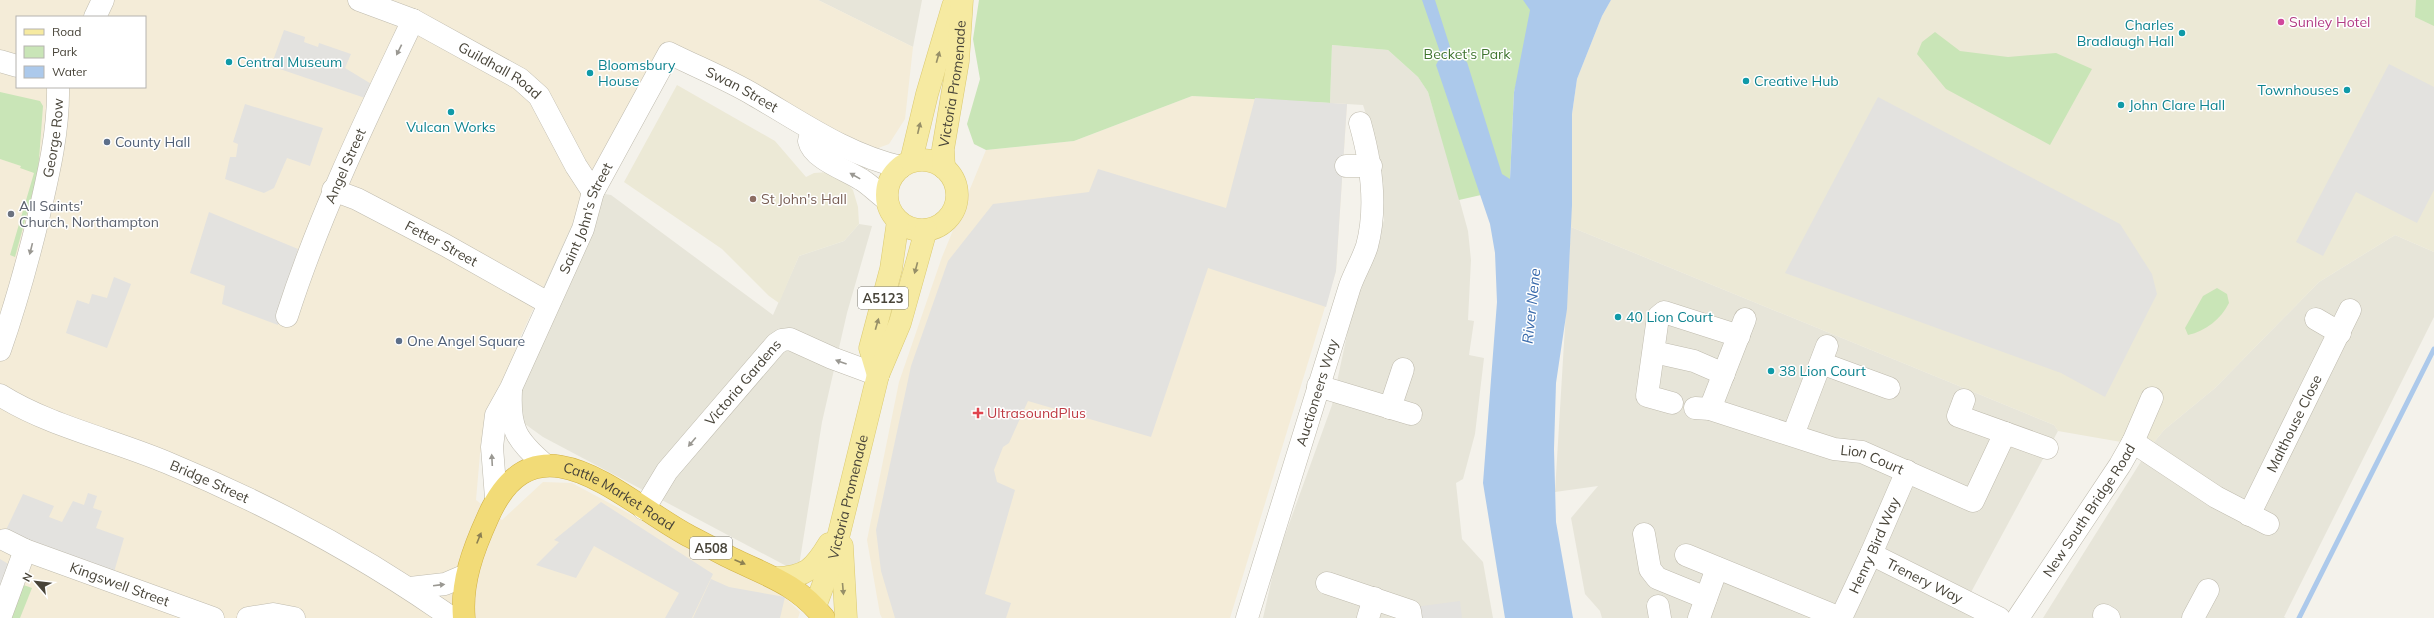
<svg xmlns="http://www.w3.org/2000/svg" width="2434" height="618" font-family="Mulish,sans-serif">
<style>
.residential{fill:#e7e5d9}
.commercial{fill:#f4ecd8;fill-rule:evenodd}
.education{fill:#ece9d6}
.green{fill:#c9e5b7}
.parking{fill:#e3e2df}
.water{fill:#acc9eb}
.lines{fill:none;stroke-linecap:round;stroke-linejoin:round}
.stream{stroke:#acc9eb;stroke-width:5}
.minor-casing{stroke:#bfbbae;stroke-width:23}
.major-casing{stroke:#dbca72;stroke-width:23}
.highway-casing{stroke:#d1b247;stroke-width:23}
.minor{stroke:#fff;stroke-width:22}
.major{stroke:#f6eaa1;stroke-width:22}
.highway{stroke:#f2db77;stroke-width:22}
.oneway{fill:#9a9892}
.oneway2{fill:#968f68}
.oneway3{fill:#8c8052}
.hotel-dot{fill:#d1479c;stroke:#fff;stroke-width:1.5}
.culture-dot{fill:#0f9aa8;stroke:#fff;stroke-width:1.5}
.service-dot{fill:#5c6f8a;stroke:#fff;stroke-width:1.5}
.education-dot{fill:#8d6e63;stroke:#fff;stroke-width:1.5}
.worship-dot{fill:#6b7280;stroke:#fff;stroke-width:1.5}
.health-dot{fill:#e0444e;stroke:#fff;stroke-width:1.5}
.labels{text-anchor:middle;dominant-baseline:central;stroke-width:3;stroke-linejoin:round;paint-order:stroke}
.shield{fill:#fff;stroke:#7f7c74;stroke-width:1}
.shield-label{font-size:13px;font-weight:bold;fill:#484439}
.hotel-label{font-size:14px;fill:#b23c85;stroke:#fff;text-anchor:start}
.culture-label{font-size:14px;fill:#0d838f;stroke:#fff;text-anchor:start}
.park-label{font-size:14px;fill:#407530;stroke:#fff}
.street-label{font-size:14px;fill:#484439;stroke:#fff}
.service-label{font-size:14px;fill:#4e5e75;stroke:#fff;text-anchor:start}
.education-label{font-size:14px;fill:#785e54;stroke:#fff;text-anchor:start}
.worship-label{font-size:14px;fill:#5b616d;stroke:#fff;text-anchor:start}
.health-label{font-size:14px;fill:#be3a42;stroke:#fff;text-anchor:start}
.water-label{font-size:15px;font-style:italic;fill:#3a6bac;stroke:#fff}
</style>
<rect width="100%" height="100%" fill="#f4f2eb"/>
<path class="residential" d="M818,0H922L913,47Z
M413,20L593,192L611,195L773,315L799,256L844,241L859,224L872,226L847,313L822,422L799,566L792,569L543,437L525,424L511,399L546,307Z
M1332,45L1388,50L1418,77L1428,92L1451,169L1468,231L1471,260L1468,320L1474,321L1469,355L1484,358L1475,434L1463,479L1456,483L1462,539L1483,562L1493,618H1263L1276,560L1332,405L1351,316L1384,220L1380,158L1363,105L1330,103Z
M1571,227L2054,425L2058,431L1962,609L1973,618H1602L1600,611L1585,594L1571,518L1598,486L1555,492Z
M2395,235L2434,252V317L2284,617L2286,618H2043L2150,447L2164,430L2215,388L2319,282Z"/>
<path class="commercial" d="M0,0H818L913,47L905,119L889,144L873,150L664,44L598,168L519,340L480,454L476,500L502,520L543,482L572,483L785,597L800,612L798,618H0ZM17,17H145V87H17Z
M1192,96L1255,98L1347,104L1336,271L1230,618H882L880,614L867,540L899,382L942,257L986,150L1074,141Z"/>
<path class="education" d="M1611,0H2434V252L2395,235L2319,282L2215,388L2164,430L2150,447L2058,431L2054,425L1571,227L1572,114L1577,79L1602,16Z
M677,85L775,141L806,177L814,173L828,172L842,178L853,190L858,207L859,224L844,241L799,256L779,303L769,296L722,249L624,182Z"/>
<path class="green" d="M979,0H1540L1514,92L1510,179L1481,195L1459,200L1428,92L1418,77L1388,50L1332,45L1330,103L1192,96L1074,141L986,150L974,144L967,124L980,79L973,39Z
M2416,0H2434V26L2415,17Z
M1935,32L1960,51L2008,57L2056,53L2092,69L2050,145L1946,89L1917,54L1922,42Z
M0,92L40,101L43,106L38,173L15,257L10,255L34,173L20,168L21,166L0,159Z
M2217,288L2227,294L2229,303C2221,319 2206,331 2188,335L2185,328L2203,296Z
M18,583L32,588L20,618H8Z"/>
<path class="parking" d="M284,30L305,37L304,42L318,47L319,43L351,54L345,68L373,85L368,99L271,66Z
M2389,64L2434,87V190L2417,223L2356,192L2323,256L2296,242Z
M1878,97L2120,224L2152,274L2157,294L2105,397L2061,373L1785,273Z
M1255,98L1347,104L1336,271L1326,307L1208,268L1151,437L1028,401L1009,443L1003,447L994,470L997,482L1015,490L985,594L1011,603L1006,618H895L881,571L876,530L911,366L948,261L993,204L1089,192L1098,169L1226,208Z
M245,104L323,128L310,166L287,158L274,188L264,193L225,179L230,157H236L238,144L233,142Z
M209,212L298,249L278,325L222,304L225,286L190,273Z
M114,277L131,284L107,348L66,333L77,300L89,304L92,294L107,298Z
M88,493L97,496L93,508L102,511L96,528L124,538L114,572L5,532L23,494L54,506L49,517L62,522L73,501L84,505Z
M601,502L713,574L692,618H665L679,593L594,546L576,578L536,565L559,542L554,540Z
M0,559L10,565L0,598Z
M711,579L729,587L785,597L780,618H693Z
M1460,601L1462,618H1417L1415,607Z"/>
<path class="water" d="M1422,0H1435L1452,53L1467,62L1502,174L1510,179L1514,92L1530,10L1523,0H1611L1602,16L1577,79L1572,114V205L1567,309L1556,383L1554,449L1556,522L1573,618H1505L1483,483L1497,302L1495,253L1490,224L1436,65L1441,55Z"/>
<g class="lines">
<path class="stream" d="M2299,618L2434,349"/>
<defs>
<g id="minor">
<path id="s1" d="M359,0L413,20L520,79L539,96L576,166L593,192"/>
<path d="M95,17L103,0"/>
<path d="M0,61L17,66"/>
<path d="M812,130L809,141C813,159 847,170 862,180C870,185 878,193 886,199"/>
<path d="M1346,166H1371"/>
<path id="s2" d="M333,190L357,199L445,245L548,303"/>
<path id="s3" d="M287,316C320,213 367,117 413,20"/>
<path d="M2316,319L2340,333"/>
<path id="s4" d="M0,350C15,307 27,264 38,219C48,176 59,131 58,87"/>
<path d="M1654,352L1694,361L1724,374"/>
<path d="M1821,363L1889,388"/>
<path d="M1318,386L1411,414"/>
<path d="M511,391C509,428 516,440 544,464"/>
<path id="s5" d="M0,395C49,426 114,440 168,463C267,504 364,556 452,618"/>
<path d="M1964,400L1958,416L2047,448"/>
<path d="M1672,403L1647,396L1658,317L1664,312L1739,336"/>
<path d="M1390,408L1403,369"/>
<path id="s6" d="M1695,408L1710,409L1834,449L1862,452L1973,501L2005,433"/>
<path d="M1710,409L1745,319"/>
<path d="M1793,435L1827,346"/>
<path d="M2133,442L2216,497L2268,524"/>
<path id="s7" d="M496,498L492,447L496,415L511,388L583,229L593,192L669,53C697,67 727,79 754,95C801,122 847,155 901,167"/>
<path id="s8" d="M644,509L667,471L776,344L782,340L790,339L832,358L878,375"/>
<path id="s9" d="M2249,515L2350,310"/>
<path d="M1644,534L1650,569L1657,578L1706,598"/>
<path id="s10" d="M5,540L25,550L213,618"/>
<path id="s11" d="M1871,554L1999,618"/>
<path d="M1686,555L1840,618"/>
<path d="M1327,583L1410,611L1411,618"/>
<path d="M410,588L445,584L466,575"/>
<path d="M1658,606L1660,618"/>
<path d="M2104,615L2109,618"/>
<path d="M0,618L25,550"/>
<path d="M248,618L273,614L294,618"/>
<path id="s12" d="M1247,618L1350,286C1355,272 1363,259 1367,246C1378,205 1371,162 1360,123"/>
<path d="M1368,618L1374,598"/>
<path d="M1699,618L1717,568"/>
<path id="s13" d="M1841,618L1871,554L1907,471"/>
<path id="s14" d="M2018,618L2120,465L2133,442L2152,398"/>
<path d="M2193,618L2208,590"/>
</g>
<g id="major">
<circle cx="922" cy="195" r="35"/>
<path d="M911,161L927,94L953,6"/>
<path id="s15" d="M944,168L943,149L958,61L962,0"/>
<path d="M878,375L870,348L891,269L898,221"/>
<path d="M842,546L846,618"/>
<path d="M776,578C806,577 814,569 829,544"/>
<path id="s16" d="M815,607L833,558L878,375L900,323L926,230"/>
</g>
<g id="highway">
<path id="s17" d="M464,618C461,582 473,550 488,517C536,408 623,501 689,536C703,543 717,551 731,558C768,576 797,584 824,618"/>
</g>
</defs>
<use href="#minor" class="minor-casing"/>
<use href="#major" class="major-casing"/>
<use href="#highway" class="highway-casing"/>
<use href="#minor" class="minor"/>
<use href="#major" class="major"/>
<use href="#highway" class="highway"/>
</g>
<defs><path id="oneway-solid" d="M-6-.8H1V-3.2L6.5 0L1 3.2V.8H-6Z"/></defs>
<g class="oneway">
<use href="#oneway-solid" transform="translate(399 50) rotate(116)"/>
<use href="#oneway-solid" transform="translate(855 176) rotate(-151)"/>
<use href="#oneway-solid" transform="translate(31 249) rotate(104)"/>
<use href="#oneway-solid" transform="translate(841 362) rotate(-160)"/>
<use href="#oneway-solid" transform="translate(692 442) rotate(130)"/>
<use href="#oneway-solid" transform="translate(492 460) rotate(-93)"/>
<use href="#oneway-solid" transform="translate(439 585) rotate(-7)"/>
</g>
<g class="oneway2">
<use href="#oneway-solid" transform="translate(938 57) rotate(-74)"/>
<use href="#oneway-solid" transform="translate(919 128) rotate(-77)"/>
<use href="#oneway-solid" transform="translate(916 268) rotate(105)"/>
<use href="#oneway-solid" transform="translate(877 324) rotate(-74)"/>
<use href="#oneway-solid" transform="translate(843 589) rotate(85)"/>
</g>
<g class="oneway3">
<use href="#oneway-solid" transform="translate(479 538) rotate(-68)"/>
<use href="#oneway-solid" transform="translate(740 562) rotate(23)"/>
</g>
<circle class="hotel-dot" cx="2281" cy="22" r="4"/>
<g class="culture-dot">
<circle cx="2182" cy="33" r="4"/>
<circle cx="229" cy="62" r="4"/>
<circle cx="590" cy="73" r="4"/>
<circle cx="1746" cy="81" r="4"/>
<circle cx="2347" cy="90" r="4"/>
<circle cx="2121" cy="105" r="4"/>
<circle cx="451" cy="112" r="4"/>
<circle cx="1618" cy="317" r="4"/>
<circle cx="1771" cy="371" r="4"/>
</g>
<g class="service-dot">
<circle cx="107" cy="142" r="4"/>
<circle cx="399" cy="341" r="4"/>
</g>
<circle class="education-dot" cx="753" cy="199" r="4"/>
<circle class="worship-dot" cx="11" cy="214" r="4"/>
<path class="health-dot" d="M976 407h4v4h4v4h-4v4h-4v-4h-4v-4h4z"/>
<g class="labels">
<g class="shield">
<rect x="858" y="287" width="50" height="22" rx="3"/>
<rect x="690" y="537" width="42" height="22" rx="3"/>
</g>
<g class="shield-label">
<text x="883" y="298">A5123</text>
<text x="711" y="548">A508</text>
</g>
<g class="hotel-label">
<text x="2289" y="22">Sunley Hotel</text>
</g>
<g class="culture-label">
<text x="2174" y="25" text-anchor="end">Charles<tspan x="2174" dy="16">Bradlaugh Hall</tspan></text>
<text x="237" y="62">Central Museum</text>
<text x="598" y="65">Bloomsbury<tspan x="598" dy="16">House</tspan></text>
<text x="1754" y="81">Creative Hub</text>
<text x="2339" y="90" text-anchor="end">Townhouses</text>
<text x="2129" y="105">John Clare Hall</text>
<text x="451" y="127" text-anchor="middle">Vulcan Works</text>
<text x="1626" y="317">40 Lion Court</text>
<text x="1779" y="371">38 Lion Court</text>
</g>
<g class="park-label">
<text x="1467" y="54">Becket's Park</text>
</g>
<g class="street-label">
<text stroke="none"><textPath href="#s1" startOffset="158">Guildhall Road</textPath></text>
<text stroke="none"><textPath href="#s15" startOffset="85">Victoria Promenade</textPath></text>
<text stroke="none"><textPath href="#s7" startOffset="567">Swan Street</textPath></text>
<text stroke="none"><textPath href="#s4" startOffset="219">George Row</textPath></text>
<text stroke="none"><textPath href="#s3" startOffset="161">Angel Street</textPath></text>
<text stroke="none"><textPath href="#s7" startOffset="300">Saint John's Street</textPath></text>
<text stroke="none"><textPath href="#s2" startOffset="121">Fetter Street</textPath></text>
<text stroke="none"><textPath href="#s8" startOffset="161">Victoria Gardens</textPath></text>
<text stroke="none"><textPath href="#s12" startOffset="236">Auctioneers Way</textPath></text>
<text stroke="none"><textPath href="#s9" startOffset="102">Malthouse Close</textPath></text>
<text stroke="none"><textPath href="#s6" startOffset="185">Lion Court</textPath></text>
<text stroke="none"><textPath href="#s5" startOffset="227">Bridge Street</textPath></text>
<text stroke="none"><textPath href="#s16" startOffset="115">Victoria Promenade</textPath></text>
<text stroke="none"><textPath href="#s17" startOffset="267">Cattle Market Road</textPath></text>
<text stroke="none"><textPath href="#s14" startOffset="129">New South Bridge Road</textPath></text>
<text stroke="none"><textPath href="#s13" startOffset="80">Henry Bird Way</textPath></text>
<text stroke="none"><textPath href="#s11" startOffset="60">Trenery Way</textPath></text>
<text stroke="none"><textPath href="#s10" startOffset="123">Kingswell Street</textPath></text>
</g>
<g class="service-label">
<text x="115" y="142">County Hall</text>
<text x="407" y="341">One Angel Square</text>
</g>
<g class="education-label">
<text x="761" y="199">St John's Hall</text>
</g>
<g class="worship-label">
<text x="19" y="206">All Saints'<tspan x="19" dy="16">Church, Northampton</tspan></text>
</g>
<g class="health-label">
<text x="987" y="413">UltrasoundPlus</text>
</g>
<g class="water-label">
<text transform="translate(1531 306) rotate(-84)">River Nene</text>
</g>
</g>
<rect x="16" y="16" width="130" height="72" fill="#ffffff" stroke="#b6b4b0"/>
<rect x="24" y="29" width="20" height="6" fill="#f6eaa1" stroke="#b6b4b0"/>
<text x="52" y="36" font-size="12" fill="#484439">Road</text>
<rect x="24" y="46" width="20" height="12" fill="#c9e5b7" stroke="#b6b4b0"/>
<text x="52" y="56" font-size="12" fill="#484439">Park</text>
<rect x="24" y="66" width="20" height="12" fill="#acc9eb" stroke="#b6b4b0"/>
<text x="52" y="76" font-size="12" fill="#484439">Water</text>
<g transform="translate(36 582) rotate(298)" stroke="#ffffff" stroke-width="3" paint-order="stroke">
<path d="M0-3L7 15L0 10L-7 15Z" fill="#484439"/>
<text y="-6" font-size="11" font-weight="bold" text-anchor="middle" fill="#484439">N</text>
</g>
</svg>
